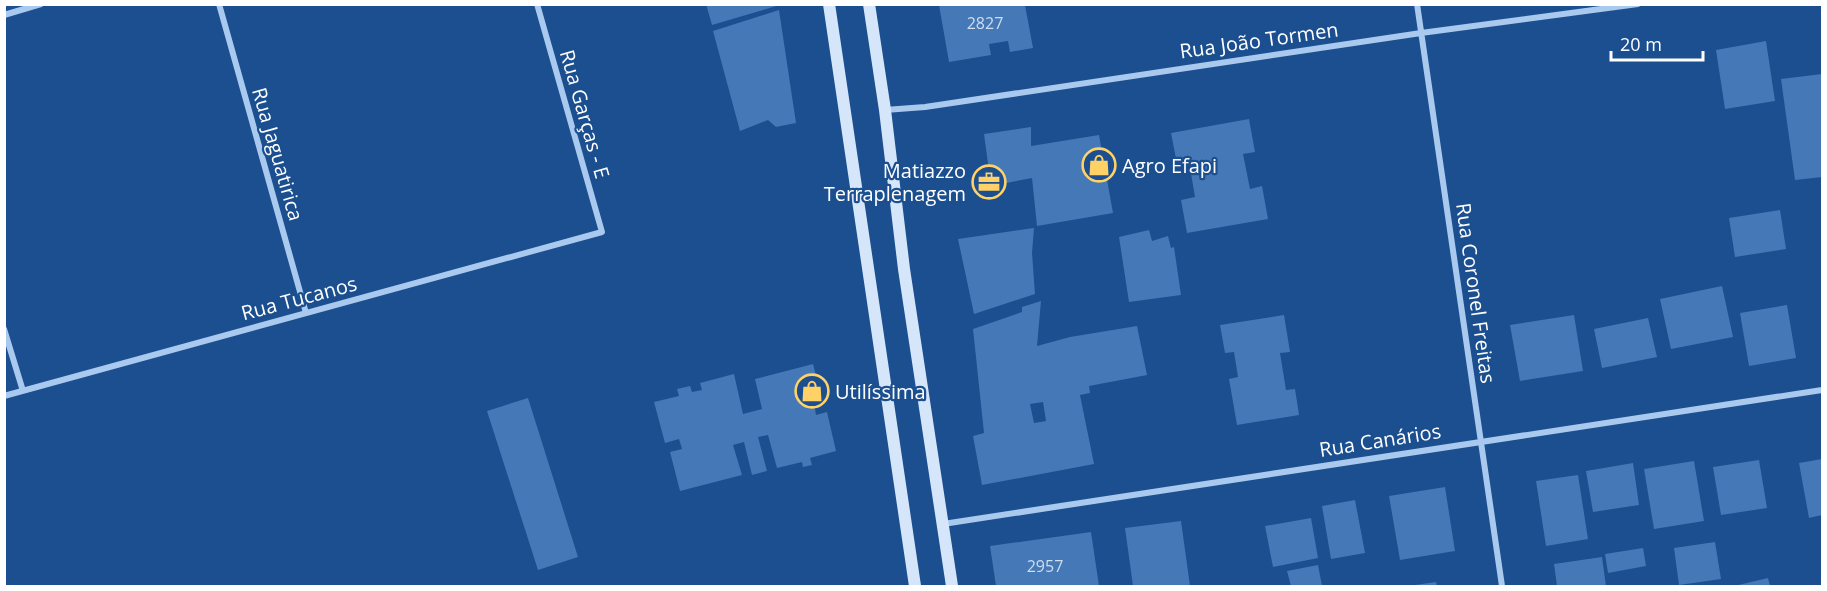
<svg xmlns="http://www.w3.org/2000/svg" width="1827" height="591" font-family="'Open Sans',sans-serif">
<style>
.building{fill:#4478b7;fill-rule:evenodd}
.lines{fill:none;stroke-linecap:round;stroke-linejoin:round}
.street{stroke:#a9c9ee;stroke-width:6}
.secondary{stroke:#d6e6fa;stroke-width:12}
.labels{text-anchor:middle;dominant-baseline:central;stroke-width:4.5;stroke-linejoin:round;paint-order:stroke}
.number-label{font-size:16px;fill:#d0dded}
.street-label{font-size:20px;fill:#fff;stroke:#1b4f8f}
.poi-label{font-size:20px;fill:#fff;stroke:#1b4f8f;text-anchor:start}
</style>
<rect width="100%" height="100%" fill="#1b4f8f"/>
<path class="building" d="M706,4H780V5L712,25Z
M939,5H1025L1033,48L1010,52L1008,41L989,44L991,55L949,62Z
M779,10L796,123L776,127L768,120L740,131L713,31Z
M1766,41L1775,101L1725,109L1716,50Z
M1822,74V177L1795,180L1781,79Z
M1249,119L1255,152L1243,154L1250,189L1262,186L1268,219L1187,233L1181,200L1195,197L1189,162L1177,164L1171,133Z
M1031,127V146L1099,135L1113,213L1037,226L1032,178L991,186L984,134Z
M1780,210L1786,249L1735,257L1729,218Z
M1034,228L1032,253L1035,294L974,314L958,239Z
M1149,230L1152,241L1168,236L1171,248L1174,247L1181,295L1129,302L1119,237Z
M1722,286L1733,337L1671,349L1660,299Z
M1041,301L1037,346L1070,337L1137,326L1147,375L1089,386L1090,393L1080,395L1094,464L982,485L973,436L984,433L973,329L1022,312V307ZM1043,402L1046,421L1034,423L1030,404Z
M1787,305L1796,358L1749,366L1740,313Z
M1284,315L1290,352L1280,353L1286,390L1295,389L1299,415L1237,425L1229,379L1238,377L1234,352L1225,353L1220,325Z
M1574,315L1583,371L1520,381L1510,325Z
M1648,318L1657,357L1602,368L1594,329Z
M813,364L822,400L814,403L816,415L827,412L836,451L810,458L812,465L803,467L802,462L777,468L768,435L758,437L767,471L752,475L744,442L733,445L742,475L680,491L670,452L682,449L679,439L665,443L654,402L679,396L677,389L690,386L692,392L702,390L700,383L734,374L743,414L762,409L755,379Z
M528,398L578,557L538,570L487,411Z
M1822,459V515L1809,518L1799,463Z
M1759,460L1767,508L1721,515L1713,467Z
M1694,461L1704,521L1654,529L1644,469Z
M1633,463L1639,505L1593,512L1586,471Z
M1578,475L1588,539L1546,546L1536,481Z
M1445,487L1455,551L1400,560L1389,496Z
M1355,500L1365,553L1331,559L1322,506Z
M1311,518L1318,558L1273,567L1265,526Z
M1181,521L1190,586H1133L1125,528Z
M1091,532L1099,586H996L990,546Z
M1715,542L1721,579L1679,585L1674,548Z
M1643,548L1646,566L1608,573L1605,554Z
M1602,557L1606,586H1557L1554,564Z
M1318,565L1322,586H1291L1287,571Z
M1768,578L1770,586H1734Z
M1436,582L1437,586H1415V585Z"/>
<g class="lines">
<path class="street" d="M219,4L306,313
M1417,4L1502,586
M4,15L41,4
M885,110L925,107L1421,33L1638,4
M4,329L23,391
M4,396L602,232L537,4
M943,524L1822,390"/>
<path class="secondary" d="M829,4L915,586
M869,4L885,110L904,269L952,586"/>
</g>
<defs>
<symbol id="shop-ring" viewBox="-11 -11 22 22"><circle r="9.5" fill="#1b4f8f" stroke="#ffd166" stroke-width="1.5"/><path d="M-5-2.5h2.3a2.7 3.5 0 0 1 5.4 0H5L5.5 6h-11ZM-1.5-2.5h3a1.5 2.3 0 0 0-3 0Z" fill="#ffd166"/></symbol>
<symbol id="office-ring" viewBox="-11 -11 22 22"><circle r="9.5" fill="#1b4f8f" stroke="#ffd166" stroke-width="1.5"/><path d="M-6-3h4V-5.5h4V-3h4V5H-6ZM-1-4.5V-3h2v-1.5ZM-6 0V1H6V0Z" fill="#ffd166"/></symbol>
</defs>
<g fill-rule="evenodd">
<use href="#shop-ring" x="1080" y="146" width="38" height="38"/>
<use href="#office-ring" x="970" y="163" width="38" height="38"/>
<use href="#shop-ring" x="793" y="372" width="38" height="38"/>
</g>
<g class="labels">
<g class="number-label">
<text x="985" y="23">2827</text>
<text x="1045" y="566">2957</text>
</g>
<g class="street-label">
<text transform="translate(1259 40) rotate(-8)">Rua João Tormen</text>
<text transform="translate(585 114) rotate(74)">Rua Garças - E</text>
<text transform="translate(278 154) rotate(74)">Rua Jaguatirica</text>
<text transform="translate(1476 293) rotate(82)">Rua Coronel Freitas</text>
<text transform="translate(299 298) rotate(-15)">Rua Tucanos</text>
<text transform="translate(1380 440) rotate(-9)">Rua Canários</text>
</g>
<g class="poi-label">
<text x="1122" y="165">Agro Efapi</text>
<text x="966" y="170" text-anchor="end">Matiazzo<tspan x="966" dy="23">Terraplenagem</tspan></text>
<text x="835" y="391">Utilíssima</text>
</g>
</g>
<rect width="1827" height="591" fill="none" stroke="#ffffff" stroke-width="12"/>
<path d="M1611 51v9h92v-9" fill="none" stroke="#ffffff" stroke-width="3"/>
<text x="1620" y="51" font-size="18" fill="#ffffff" stroke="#1b4f8f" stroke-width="4.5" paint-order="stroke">20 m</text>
</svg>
